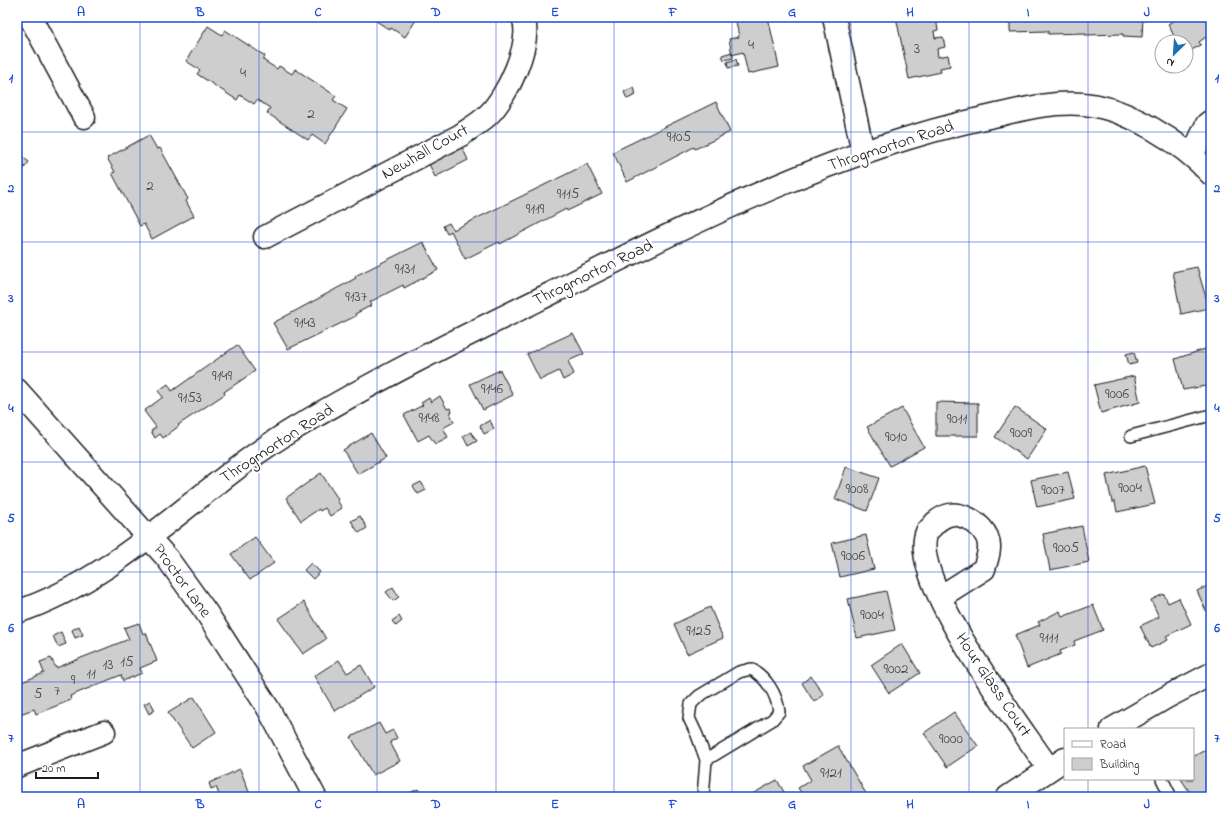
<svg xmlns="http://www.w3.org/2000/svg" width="1228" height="814" font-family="'Indie Flower',sans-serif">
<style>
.building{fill:#cecece;stroke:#1c1c1c}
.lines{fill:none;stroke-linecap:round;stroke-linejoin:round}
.lane-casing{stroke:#1c1c1c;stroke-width:14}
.street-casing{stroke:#1c1c1c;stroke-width:25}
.secondary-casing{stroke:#1c1c1c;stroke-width:25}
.lane{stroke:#fff;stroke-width:11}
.street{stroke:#fff;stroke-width:22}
.secondary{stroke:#fff;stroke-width:22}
.grid{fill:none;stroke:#1d4ed8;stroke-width:1;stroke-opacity:0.55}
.labels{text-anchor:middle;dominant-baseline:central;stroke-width:4;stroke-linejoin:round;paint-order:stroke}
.number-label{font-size:15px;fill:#484848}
.street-label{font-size:17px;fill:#1c1c1c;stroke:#fff}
.neatline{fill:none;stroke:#1d4ed8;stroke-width:1.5}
.grid-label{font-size:13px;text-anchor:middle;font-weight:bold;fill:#1d4ed8}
</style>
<rect width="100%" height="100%" fill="#fff"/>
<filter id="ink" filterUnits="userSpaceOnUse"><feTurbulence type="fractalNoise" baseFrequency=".025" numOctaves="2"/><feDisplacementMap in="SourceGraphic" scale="8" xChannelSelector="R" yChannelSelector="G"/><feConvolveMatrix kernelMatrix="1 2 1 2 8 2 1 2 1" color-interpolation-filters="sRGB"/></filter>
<g filter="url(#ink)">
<path class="building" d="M370,17H418L405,37L391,28L390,30Z
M735,17H768L779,67L748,74L743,52L732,55L729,39L739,37Z
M896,17L936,18L938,30L934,31L935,38L943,37L945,47L937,49L938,57L948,55L950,66L940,68L941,72L909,79Z
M1010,17H1143L1142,37L1123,36V34L1085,35V33L1048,34V31L1010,32Z
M1180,17H1211V38L1207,40L1206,37L1199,42L1201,45L1186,53V42H1177L1168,24Z
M208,26L222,35L225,30L265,56L263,60L277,69L279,66L292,74L295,69L336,96L333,100L347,109L325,144L312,135L308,140L267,113L270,108L257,100L254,104L240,95L237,100L197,74L200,70L186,61Z
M732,52L733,58L724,60L722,55Z
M736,59L738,66L728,68L727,62Z
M634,87L636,95L627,99L624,92Z
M716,102L730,132L695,149L694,147L627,182L613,152Z
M149,135L157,149L160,148L188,199L186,201L194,216L152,239L144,224L140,226L112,173L115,172L107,158Z
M462,147L468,160L435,177L429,164Z
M20,155L29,162L21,172L17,168V159Z
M587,164L602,194L567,211L566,209L500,244L499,242L465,259L451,231L447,234L443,226L449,223L453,230Z
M423,242L438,270L404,288L403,285L370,302L372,305L355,314L356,316L288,349L273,323L356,278L355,276Z
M1197,267L1209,308L1181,314L1173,272Z
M573,333L584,354L568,361L574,374L563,380L559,371L540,380L527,354Z
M237,345L255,371L224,392L225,394L178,425L179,426L163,438L160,434L155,438L151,431L156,427L144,411L163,397L158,391L168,384L172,391Z
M1211,347V385L1183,390L1175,359Z
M1134,352L1137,363L1129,365L1126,354Z
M500,370L513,395L483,410L470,384Z
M1134,376L1140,402L1101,413L1094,385Z
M440,396L447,409L450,408L452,412L450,413L454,422L443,428L448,437L435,444L429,435L418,441L404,415L423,405L421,403L429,398L431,402Z
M936,402L978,403V436H936Z
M1015,407L1047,429L1027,459L995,437Z
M902,408L924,447L890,466L867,427Z
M490,420L494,429L484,434L480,426Z
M471,432L477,441L468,446L463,436Z
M371,433L386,458L358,474L343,450Z
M1145,466L1155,504L1117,512L1115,502H1112L1106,475Z
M846,467L879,478L867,511L835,499Z
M1068,472L1075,499L1037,507L1031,480Z
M321,473L338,499L337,500L342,508L330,516L325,508L320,511L319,509L301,521L286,498Z
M421,482L426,490L418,494L413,486Z
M360,516L367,528L359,533L351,521Z
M1082,526L1089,562L1050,570L1043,534Z
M866,535L874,569L840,577L832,543Z
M255,537L274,563L250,580L231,554Z
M311,563L320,572L313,579L304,570Z
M1211,584V616L1209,617L1197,591Z
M393,587L399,597L393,601L386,592Z
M886,591L895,630L857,638L848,599Z
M1164,594L1168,603L1179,598L1191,624L1166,636L1168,640L1151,648L1140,626L1159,617L1151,600Z
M304,602L326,639L303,654L278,619Z
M1093,605L1103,630L1074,641L1075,645L1060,651L1061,654L1027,668L1015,635L1040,625L1038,622L1060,611L1062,617Z
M710,607L723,638L687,654L674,624Z
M399,616L402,621L396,626L392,621Z
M139,623L143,634L146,633L157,661L140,668L142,673L123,681L121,675L70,696L71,700L36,714L34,709L17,715V670L22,682L44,673L40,662L51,658L56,668L129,639L124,628Z
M79,626L83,635L75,638L72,630Z
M61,632L66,644L58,647L53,636Z
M902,644L920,673L889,693L871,665Z
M339,660L347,673L361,665L374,687L335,711L314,676Z
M811,676L824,695L814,702L802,683Z
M194,697L216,732L192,748L168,713Z
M150,701L155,710L149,714L144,704Z
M954,712L978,746L947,767L924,733Z
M379,723L385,734L393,730L397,738L390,742L400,761L373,775L351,737Z
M838,746L868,797H804L798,788L811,780L803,766Z
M1208,748L1211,753V778L1205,781L1211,791V797H1193L1181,779H1193V757Z
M240,769L251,797H220L216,787L211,789L209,783Z
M777,780L787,797H747Z
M418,789L422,797H401Z"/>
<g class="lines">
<defs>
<path id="lane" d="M1131,436L1211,415
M1162,779L1171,797
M703,797L706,760L697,735L689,718L691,704L699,696L739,672L751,669C766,677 777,694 779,712L772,720L706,760"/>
<path id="street" d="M30,17L84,117
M834,17L863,152
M1192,156L1207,124L1211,121
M265,237L461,135C469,129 480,123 488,115C507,97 533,43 523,17
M17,390L167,558L206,612L268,708L315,797
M940,597L984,569C986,562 989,555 989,548C990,533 975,520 962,516C953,512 943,516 935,523C933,526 929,529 927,532C906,578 1022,728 1049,769
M17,612C125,576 201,484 297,427C382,376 471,333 560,289C696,221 834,151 984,118C1017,111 1049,101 1083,104C1126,107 1182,143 1211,174
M17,766L104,732"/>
<path id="secondary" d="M1112,729L1167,697L1211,674
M1008,797L1065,759"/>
</defs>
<use href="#lane" class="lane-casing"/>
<use href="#street" class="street-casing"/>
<use href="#secondary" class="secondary-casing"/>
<use href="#lane" class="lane"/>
<use href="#street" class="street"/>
<use href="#secondary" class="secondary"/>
</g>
</g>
<path class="grid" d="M140,17V797M259,17V797M377,17V797M496,17V797M614,17V797M732,17V797M851,17V797M969,17V797M1088,17V729M17,132H1211M17,242H1211M17,352H1211M17,462H1211M17,572H1211M17,682H1211M1088,779V797"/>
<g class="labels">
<g class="number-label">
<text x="751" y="45">4</text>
<text x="917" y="49">3</text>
<text x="243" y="73">4</text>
<text x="311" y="114">2</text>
<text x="679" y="137">9105</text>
<text x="150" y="186">2</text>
<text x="568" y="194">9115</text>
<text x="535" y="209">9119</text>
<text x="405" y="269">9131</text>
<text x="356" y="297">9137</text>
<text x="305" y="323">9143</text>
<text x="222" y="376">9149</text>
<text x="492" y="389">9146</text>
<text x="1117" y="394">9006</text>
<text x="190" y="398">9153</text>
<text x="429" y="418">9148</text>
<text x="957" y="419">9011</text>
<text x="1021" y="433">9009</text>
<text x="896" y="437">9010</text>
<text x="1130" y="488">9004</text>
<text x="857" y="489">9008</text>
<text x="1053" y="490">9007</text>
<text x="1066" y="548">9005</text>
<text x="853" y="556">9006</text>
<text x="872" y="615">9004</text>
<text x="699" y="631">9125</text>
<text x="1049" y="638">9111</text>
<text x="127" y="662">15</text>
<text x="108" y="665">13</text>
<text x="896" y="669">9002</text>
<text x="91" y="674">11</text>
<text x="73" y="680">9</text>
<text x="57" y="691">7</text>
<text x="38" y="694">5</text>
<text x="951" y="739">9000</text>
<text x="831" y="773">9121</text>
</g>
<g class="street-label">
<text transform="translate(891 146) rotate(-18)">Throgmorton Road</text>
<text transform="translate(425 152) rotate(-29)">Newhall Court</text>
<text transform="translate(593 273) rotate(-26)">Throgmorton Road</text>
<text transform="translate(277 444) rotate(-33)">Throgmorton Road</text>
<text transform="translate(182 581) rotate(54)">Proctor Lane</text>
<text transform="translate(993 685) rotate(56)">Hour Glass Court</text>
</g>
</g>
<rect width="1228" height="814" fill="none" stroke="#fff" stroke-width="44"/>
<rect x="1064" y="728" width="130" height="52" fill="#ffffff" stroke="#a4a4a4"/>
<rect x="1072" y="741" width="20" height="6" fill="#ffffff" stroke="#a4a4a4"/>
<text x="1100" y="748" font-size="12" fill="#1c1c1c">Road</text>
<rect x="1072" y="758" width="20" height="12" fill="#cecece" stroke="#a4a4a4"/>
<text x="1100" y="768" font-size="12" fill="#1c1c1c">Building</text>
<g transform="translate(1174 54) rotate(205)"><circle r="19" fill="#ffffff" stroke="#a4a4a4"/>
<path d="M0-3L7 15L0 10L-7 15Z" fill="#1f6fb2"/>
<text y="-6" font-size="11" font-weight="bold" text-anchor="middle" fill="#1c1c1c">N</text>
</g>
<path d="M36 772v6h62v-6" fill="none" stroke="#1c1c1c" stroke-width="2"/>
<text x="42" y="772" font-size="12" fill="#1c1c1c" stroke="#ffffff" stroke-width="3" paint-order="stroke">20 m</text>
<rect x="22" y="22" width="1184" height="770" class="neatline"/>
<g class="grid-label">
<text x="81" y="16">A</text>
<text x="200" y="16">B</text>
<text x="318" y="16">C</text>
<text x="436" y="16">D</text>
<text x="555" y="16">E</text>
<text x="673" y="16">F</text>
<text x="792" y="16">G</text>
<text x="910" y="16">H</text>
<text x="1028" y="16">I</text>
<text x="1147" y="16">J</text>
<text x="11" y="82">1</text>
<text x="1217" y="82">1</text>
<text x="11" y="192">2</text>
<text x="1217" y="192">2</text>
<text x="11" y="302">3</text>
<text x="1217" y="302">3</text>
<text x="11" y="412">4</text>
<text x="1217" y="412">4</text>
<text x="11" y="522">5</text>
<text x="1217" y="522">5</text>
<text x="11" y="632">6</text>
<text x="1217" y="632">6</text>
<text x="11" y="742">7</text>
<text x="1217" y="742">7</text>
<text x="81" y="808">A</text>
<text x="200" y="808">B</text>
<text x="318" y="808">C</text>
<text x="436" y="808">D</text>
<text x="555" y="808">E</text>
<text x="673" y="808">F</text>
<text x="792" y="808">G</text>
<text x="910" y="808">H</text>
<text x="1028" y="808">I</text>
<text x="1147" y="808">J</text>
</g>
</svg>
